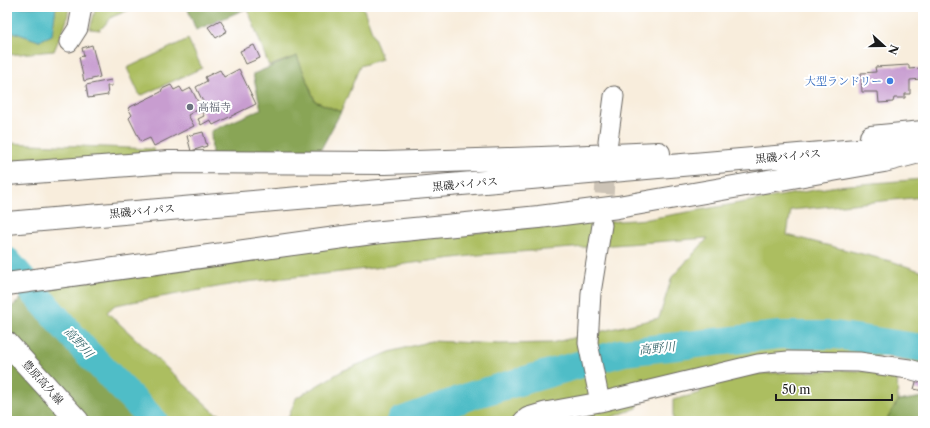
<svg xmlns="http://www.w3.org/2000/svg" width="930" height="428" font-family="'Libre Caslon Text','Noto Serif JP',serif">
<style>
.green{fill:#acbe61;stroke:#646d3e}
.forest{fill:#89a557;stroke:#52603a}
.water{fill:#4fbdc7;stroke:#366c72}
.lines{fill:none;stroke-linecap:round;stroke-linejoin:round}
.river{stroke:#4fbdc7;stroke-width:28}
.building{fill:#c89dd0}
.minor-tunnel{stroke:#ccc3b6;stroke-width:19;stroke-dasharray:19 10;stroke-linecap:butt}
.minor-casing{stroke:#69655f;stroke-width:21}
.major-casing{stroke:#69655f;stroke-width:24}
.highway-casing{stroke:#69655f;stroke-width:24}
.minor{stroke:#fff;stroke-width:19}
.major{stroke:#fff;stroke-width:22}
.highway{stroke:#fff;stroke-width:22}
.shop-dot{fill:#3f7fe0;stroke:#fff;stroke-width:1.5}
.worship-dot{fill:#6b7280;stroke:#fff;stroke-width:1.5}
.labels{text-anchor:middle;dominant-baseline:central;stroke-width:4;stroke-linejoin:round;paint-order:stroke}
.shop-label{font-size:11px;fill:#366cbe;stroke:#fff;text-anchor:end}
.worship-label{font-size:11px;fill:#5b616d;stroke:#fff;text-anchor:start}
.street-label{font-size:11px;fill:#1c1c1c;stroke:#fff}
.water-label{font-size:12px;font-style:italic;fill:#336469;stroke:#fff}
</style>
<rect width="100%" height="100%" fill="#fff"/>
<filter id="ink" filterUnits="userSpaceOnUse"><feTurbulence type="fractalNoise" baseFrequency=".025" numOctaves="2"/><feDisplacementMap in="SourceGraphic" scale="8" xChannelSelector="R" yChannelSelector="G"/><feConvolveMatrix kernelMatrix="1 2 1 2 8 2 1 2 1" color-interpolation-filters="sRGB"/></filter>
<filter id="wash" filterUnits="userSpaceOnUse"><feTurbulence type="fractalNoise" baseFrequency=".012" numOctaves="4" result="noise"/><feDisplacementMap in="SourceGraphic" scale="16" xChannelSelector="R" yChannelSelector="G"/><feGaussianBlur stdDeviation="0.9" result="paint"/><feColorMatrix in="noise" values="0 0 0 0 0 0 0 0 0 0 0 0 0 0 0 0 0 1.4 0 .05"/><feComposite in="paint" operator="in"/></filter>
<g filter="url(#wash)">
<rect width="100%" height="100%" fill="#f8eddc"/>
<path class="green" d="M7,7H69L67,20L54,51L7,55Z
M96,7H136L112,17L100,30L90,29Z
M247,7H363L382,59L360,66L341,112L315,101L297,56L269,66Z
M188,39L202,68L140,96L127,68Z
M7,143L153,149L157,156L65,161L7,163Z
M923,179V197L791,210L787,235L894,262L923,272V365L884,356L644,382L637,408L601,421H287L296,398L342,371L390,352L431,341L500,344L551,343L659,318L672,277L708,238L478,255L333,273L246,282L115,305L107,312L215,413L248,421H141L25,295L47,287L292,251L533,227L648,219L837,186Z
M843,370L897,373L898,401L886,421H673V400L700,393L701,382L748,374Z"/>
<path class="forest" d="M187,7H247L248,8L196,30Z
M297,56L315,101L341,112L320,151L212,155L211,131L261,109L253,74Z
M25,295L141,421H7V311Z
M923,397V421H886L898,401Z"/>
<path class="water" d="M7,7H56L52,35L39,41L7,30Z"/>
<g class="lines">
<path class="river" d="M7,261L82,347L154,421
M401,421L473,395L624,352L779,335H835L923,348"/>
</g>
<g id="blocks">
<path class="building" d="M220,20L227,31L216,38L208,27Z
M92,45L100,77L84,81L79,57L84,56L82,48Z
M254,45L260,58L246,64L240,51Z
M909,65V69L920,68L921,79L910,80V94H905V98H894L893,102L879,103L878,92H862L861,73L876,72L875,67Z
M239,69L256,104L213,125L210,120L201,125L198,119L204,116L200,108L188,115L194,126L154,146L150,138L141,142L129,118L132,115L128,108L161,92L162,89L171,85L174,90L180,87L183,92L191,88L200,106L204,104L196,87L207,81L205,77L220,70L224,77Z
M111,80L112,86H107L108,95L88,98L86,85Z
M203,132L207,146L191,151L187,136Z
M917,379L923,381V391L914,389Z"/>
</g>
</g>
<g filter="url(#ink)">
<use href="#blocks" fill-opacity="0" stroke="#69655f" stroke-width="1"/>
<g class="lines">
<path class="minor-tunnel" d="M602,223L607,156"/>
<defs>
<path id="minor" d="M69,42L78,28L82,7
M608,141L614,96
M600,402L588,343L591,293L602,225
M523,421L528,417L545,412L600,402L758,364L788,361L859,362L909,369L923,373"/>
<path id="major" d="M7,343L78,421"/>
<path id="highway" d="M871,137L923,132
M7,174L169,162L385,163L542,158L659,153
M7,223L892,147
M7,284L372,233L539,217L618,207L884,161L923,151"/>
</defs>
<use href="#minor" class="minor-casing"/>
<use href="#major" class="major-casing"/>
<use href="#highway" class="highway-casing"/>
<use href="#minor" class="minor"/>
<use href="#major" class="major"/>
<use href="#highway" class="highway"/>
</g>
</g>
<circle class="shop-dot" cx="890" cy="81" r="4"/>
<circle class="worship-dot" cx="190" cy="107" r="4"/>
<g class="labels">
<g class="shop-label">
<text x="882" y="81">大型ランドリー</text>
</g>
<g class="worship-label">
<text x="198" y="107">高福寺</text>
</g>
<g class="street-label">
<text transform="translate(788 156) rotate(-5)">黒磯バイパス</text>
<text transform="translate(465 184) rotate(-5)">黒磯バイパス</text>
<text transform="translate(142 211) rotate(-5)">黒磯バイパス</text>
<text transform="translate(43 382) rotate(48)">豊原高久線</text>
</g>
<g class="water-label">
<text transform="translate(79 342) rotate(48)">高野川</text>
<text transform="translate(657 348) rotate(-6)">高野川</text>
</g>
</g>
<rect width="930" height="428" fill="none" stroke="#fff" stroke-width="24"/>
<g transform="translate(884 46) rotate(111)" stroke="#ffffff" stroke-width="3" paint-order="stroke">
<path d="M0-3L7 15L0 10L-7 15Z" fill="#1c1c1c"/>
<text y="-6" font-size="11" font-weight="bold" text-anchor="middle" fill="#1c1c1c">N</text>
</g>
<path d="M776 394v6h116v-6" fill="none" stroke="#1c1c1c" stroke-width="2"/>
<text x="782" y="394" font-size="12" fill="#1c1c1c" stroke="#ffffff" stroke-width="3" paint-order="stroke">50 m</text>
</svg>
